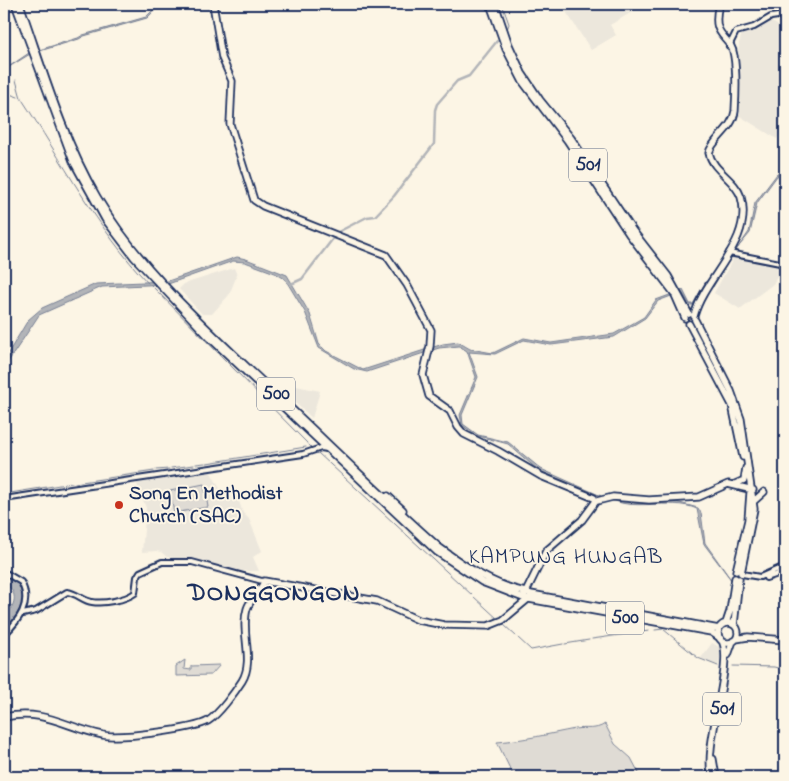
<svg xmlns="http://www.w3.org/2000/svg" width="789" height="781" font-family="'Indie Flower',sans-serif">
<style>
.built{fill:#ece7dc}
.green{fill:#dfdbd4;stroke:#7d8599}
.water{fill:#b2b4b8;stroke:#767f94}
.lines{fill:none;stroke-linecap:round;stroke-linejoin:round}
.stream{stroke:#767f94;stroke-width:1}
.canal{stroke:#b2b4b8;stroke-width:2.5}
.minor-casing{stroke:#1b2f5e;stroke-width:8}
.major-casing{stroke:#1b2f5e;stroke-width:9}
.minor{stroke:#fcf5e5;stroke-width:4}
.major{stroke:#fcf5e5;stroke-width:5.5}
.poi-dot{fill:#c8321e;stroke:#fcf5e5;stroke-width:2}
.labels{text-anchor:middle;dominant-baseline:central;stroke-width:4;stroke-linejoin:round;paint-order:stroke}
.shield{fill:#fcf5e5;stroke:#5e6a86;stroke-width:1}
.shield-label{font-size:19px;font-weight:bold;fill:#1b2f5e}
.poi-label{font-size:20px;font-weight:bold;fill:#1b2f5e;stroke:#fcf5e5;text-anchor:start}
.quarter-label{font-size:22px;letter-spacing:1px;fill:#1b2f5e;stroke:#fcf5e5}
.district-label{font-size:25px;font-weight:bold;letter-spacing:1px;fill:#1b2f5e;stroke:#fcf5e5}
</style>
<rect width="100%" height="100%" fill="#fcf5e5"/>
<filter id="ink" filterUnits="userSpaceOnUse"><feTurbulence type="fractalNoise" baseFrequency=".02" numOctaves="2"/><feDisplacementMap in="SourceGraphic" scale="10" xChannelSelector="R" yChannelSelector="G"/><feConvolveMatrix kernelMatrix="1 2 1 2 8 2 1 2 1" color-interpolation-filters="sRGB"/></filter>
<g filter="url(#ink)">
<path class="built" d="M561,4H627L632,12L610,25L616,35L591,50Z
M767,19L785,30V128L777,139L735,113L739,44L743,29Z
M732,257L783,266L773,284L740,309L714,293L732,261Z
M234,268L237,275L229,295L212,314H202L179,289L184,284Z
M277,382L320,391L312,418L275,385Z
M210,471L223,494L238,498L243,513L249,519L262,551L253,557L259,571H237L191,560L167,557L161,552L156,551L142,552L146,508L136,482Z
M712,643L721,648L719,665L709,663L701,658Z"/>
<path class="green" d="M204,484L208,507L174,513L170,491Z
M185,660L184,669L191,670V666L220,665L211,675L176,676V666Z
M605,724L615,744L631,758L641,777H512L513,775L497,742C524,740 549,734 575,729C586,727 595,731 605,724Z"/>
<path class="water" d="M159,4H161L147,18L84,36L79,39L30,54L4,70L29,53L78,38L83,35L146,17Z
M785,173L777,176L757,203L750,233L734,252L713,287L707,284L693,305H690L682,292L658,301L645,318L614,337L551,345L524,340L495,354L469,352L478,377L462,415L463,424L478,435L508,442L541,469L601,496L539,471L508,444L475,435L462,425L460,415L476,377L467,351L459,346L439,348L367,372L354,369L319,348L305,312L285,279L275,273L245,262L233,261L168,284L102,287L39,315L4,368V360L28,320L42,308L96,284L168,281L237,257L246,259L287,275L310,314L319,344L326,351L363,370L443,344L458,342L470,349L493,353L524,338L551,343L614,334L644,317L656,300L683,290L690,304H693L706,281L712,285L749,232L755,203L777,174Z
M609,497L640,504L676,502L698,508L701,513L705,543L732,581L704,544L697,509C671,497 627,513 609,497Z
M4,575L18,583C27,603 18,615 4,629V617C15,606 20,593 4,583Z"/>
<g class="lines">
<path class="stream" d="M502,4L509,24L506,32
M16,80L21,98C62,160 97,229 148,283
M4,92L18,97
M151,285L307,443
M309,445L312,448
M318,453L472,595
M207,463L306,447
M196,464L205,463
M171,468L194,465
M156,470L169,469
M75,483L154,471
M4,494L72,483
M474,597L499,620
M503,624L531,650L563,644
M655,630L663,629L698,658L718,666
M592,639L649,631
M565,644L589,640
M733,666L774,667L785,670"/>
<path class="canal" d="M291,284L302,279L338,232L367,217L375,216L394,196L434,144L435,110L437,104L457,81L469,76L497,41"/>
<defs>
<path id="minor" d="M729,46L736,32L754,27L771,17L785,15
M729,253L785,264
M4,499L303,454L321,448L327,449
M4,572L21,582C33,604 18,621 4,635
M742,574L760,577L785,566
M766,578L781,573
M23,614L36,611L67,592C77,593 83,601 92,602C104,604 125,600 135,593L137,577L140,572L162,562H192L262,581"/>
<path id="major" d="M15,4L73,161L105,219L134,257L210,338L437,552L482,582L526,599L530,598L531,594L526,592L523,597
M20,4C43,69 62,137 97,197C139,268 204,326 263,382C322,437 379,494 440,548C466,567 493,585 525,592
M213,4L222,58L232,81L230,124L254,200L263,206L386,255L407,285L431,330L430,346L423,375L429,396L450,411L458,427L464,434L498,451L541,476L594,498
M490,4L506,49L523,82L567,140L629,234L674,293L685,318
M495,4L509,45L522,73L540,100L571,138L633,231L668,276L689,314
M694,316C705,276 754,241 741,197C735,179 713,171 709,153C712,139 733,129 735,111C736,94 737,73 734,56C731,33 710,40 719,4
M695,320L731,391L741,419L754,509L741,573
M689,324L732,405L743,457
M735,484L744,480L746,468
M388,496L403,510
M597,501L613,497L649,500L699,497L728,484L753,490
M754,501L764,492
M736,571L748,520L750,493
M264,581L377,601L418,620L444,625L488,626L503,620L528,599
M526,592L546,551L582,520L596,501
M531,594L719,629
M529,599L711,632L720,638
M726,623L730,611L735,578
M718 633a10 10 0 1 1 20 0a10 10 0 1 1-20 0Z
M734,625L739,579
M736,639L748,637L785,640
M728,655L733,641
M4,717C46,709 64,727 103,735C119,739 195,729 208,721C219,714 235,692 242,681C255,660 240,632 247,609C250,599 258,593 263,584
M713,759L716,777
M712,777C702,746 736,660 721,639"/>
</defs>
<use href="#minor" class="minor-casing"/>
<use href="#major" class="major-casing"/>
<use href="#minor" class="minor"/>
<use href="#major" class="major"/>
</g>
</g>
<circle class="poi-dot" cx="119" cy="505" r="5"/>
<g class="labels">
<g class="shield">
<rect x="569" y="148.5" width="38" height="33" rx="4"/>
<rect x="257" y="377.5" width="38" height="33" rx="4"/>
<rect x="606" y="601.5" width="38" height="33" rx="4"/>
<rect x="703" y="692.5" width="38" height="33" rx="4"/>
</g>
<g class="shield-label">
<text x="588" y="165">501</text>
<text x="276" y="394">500</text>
<text x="625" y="618">500</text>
<text x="722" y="709">501</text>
</g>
<g class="poi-label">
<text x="129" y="494">Song En Methodist<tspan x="129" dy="23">Church (SAC)</tspan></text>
</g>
<g class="quarter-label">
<text x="566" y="558">KAMPUNG HUNGAB</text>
</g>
<g class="district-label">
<text x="274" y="594">DONGGONGON</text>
</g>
</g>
<rect width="789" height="781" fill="none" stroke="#fcf5e5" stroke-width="20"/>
<rect x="10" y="10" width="769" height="761" fill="none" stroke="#1b2f5e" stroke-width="2" filter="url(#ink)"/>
</svg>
